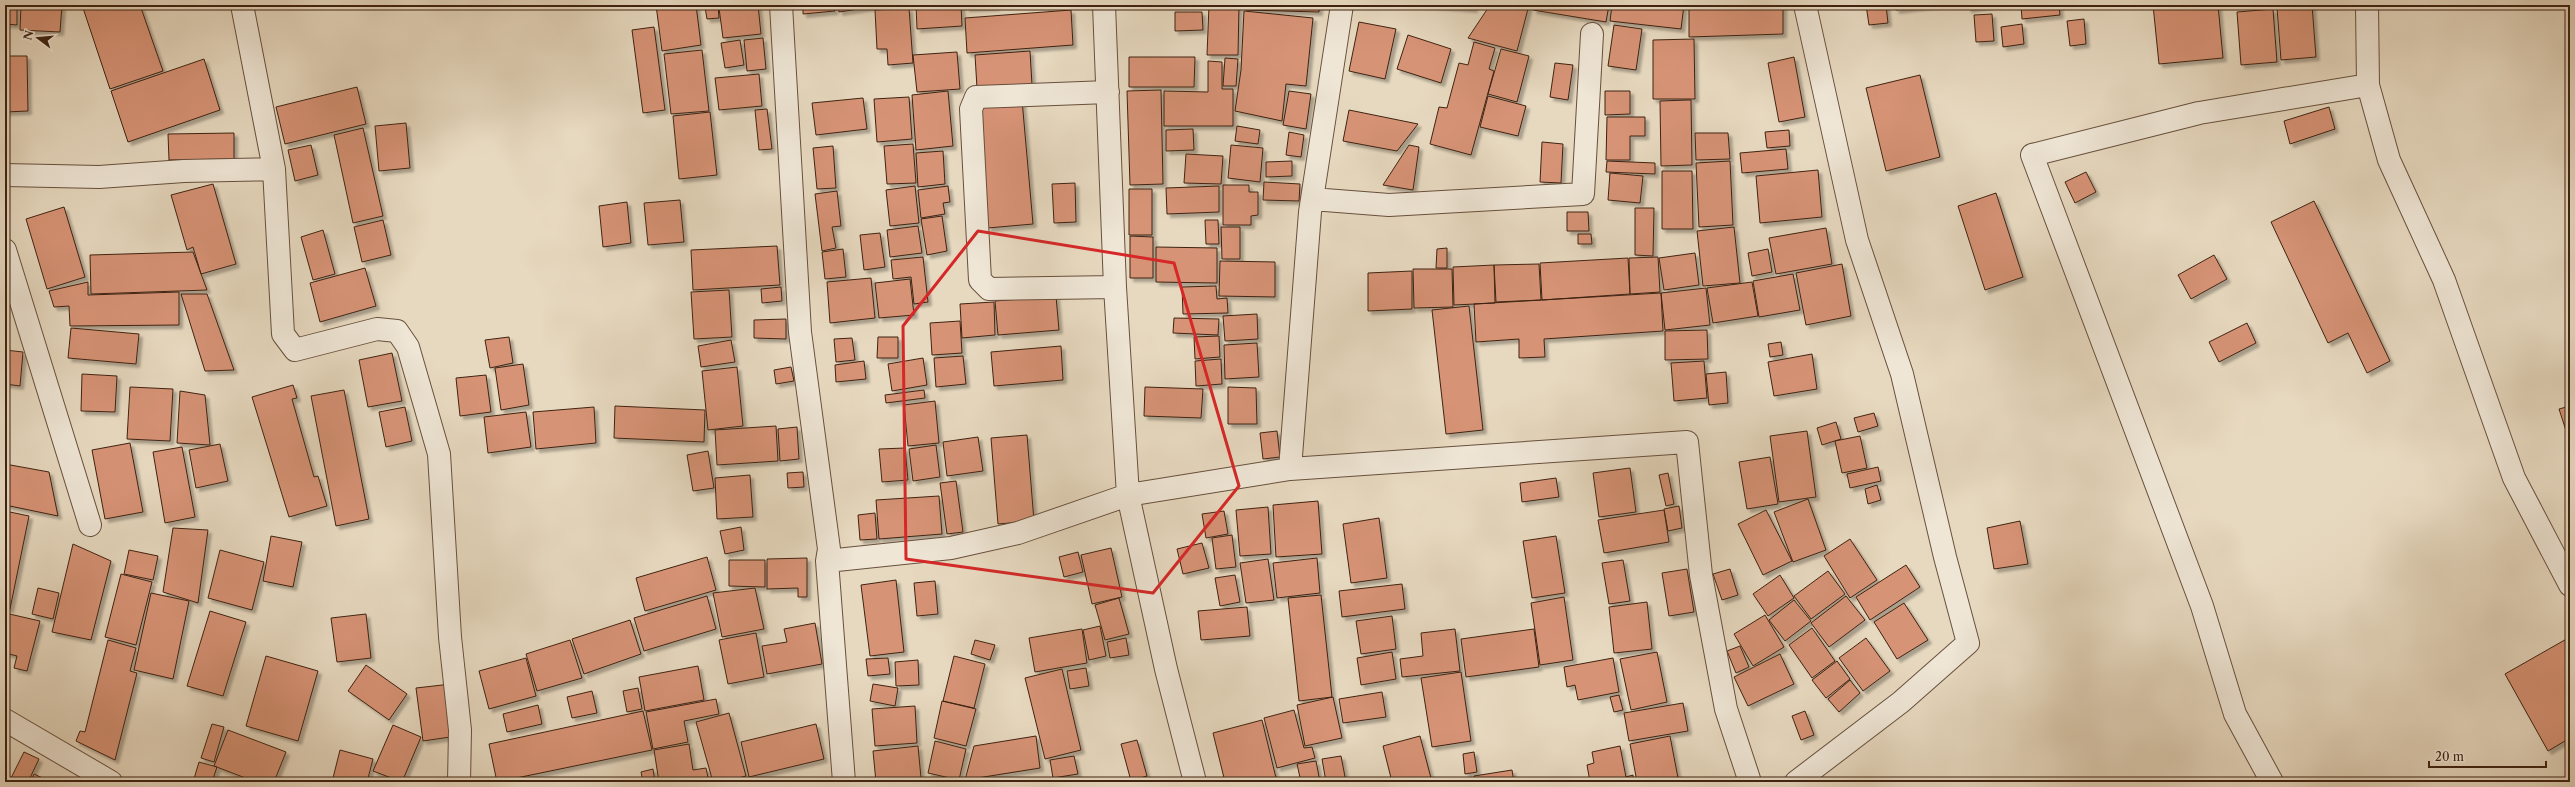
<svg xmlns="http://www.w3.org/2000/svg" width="2575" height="787" font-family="'Libre Caslon Text',serif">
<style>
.building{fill:#d79376;stroke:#3e2211;filter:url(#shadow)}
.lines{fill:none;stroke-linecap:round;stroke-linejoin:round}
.street-casing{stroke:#68503d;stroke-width:24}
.street{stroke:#efe6d6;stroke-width:22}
.marked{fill:none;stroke:#d62828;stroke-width:3;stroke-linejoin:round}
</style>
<defs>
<filter id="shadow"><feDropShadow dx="3.5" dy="3.5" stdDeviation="1" flood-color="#0004"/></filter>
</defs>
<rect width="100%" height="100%" fill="#e7d9c0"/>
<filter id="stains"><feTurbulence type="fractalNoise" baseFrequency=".005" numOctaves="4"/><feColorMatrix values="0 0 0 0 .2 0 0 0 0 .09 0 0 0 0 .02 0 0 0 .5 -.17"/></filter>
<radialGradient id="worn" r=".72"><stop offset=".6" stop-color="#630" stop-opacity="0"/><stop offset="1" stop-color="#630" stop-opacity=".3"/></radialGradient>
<path class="building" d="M5,5H17V25L5,24Z
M21,5H62L60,32L20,30Z
M82,5H140L163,71L110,89Z
M656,5H696L701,45L662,51Z
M743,5H758L761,34L723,38L719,8Z
M803,5H834L835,11L803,14Z
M838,5H872V7L839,12Z
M916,5H961L962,26L917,29Z
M966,5H996V7L966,8Z
M1209,5H1239L1238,55H1207Z
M1246,5H1319V12L1246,10Z
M1422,5H1474V9Z
M1490,5H1529L1517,51L1468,38Z
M1534,5H1609L1606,22L1533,10Z
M1612,5H1684L1681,29L1610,21Z
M1689,5H1783V34L1689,37Z
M1866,5H1886L1888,23L1869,25Z
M1895,5H1935L1896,10Z
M1967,5H1987V6L1968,9Z
M2021,5H2059L2060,15L2022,19Z
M2153,5H2218L2223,58L2159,64Z
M2312,5L2316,57L2281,60L2277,8Z
M718,6L719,18L707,19L705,7Z
M909,8L913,63L888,65L887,49H877L875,10Z
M2273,9L2277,62L2241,65L2237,12Z
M1071,10L1073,45L967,53L965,18Z
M1244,11L1313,18L1306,86L1286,84L1282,121L1235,111L1241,70Z
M1175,12H1202L1203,30L1175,31Z
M1992,14L1994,41L1976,42L1974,15Z
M2084,19L2086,44L2070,46L2067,21Z
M1359,22L1396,29L1385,79L1349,71Z
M2022,24L2024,44L2003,47L2001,27Z
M1614,25L1642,29L1636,70L1608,66Z
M654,27L665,110L643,113L632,30Z
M1408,35L1451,49L1441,83L1397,69Z
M763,38L766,69L747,71L744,40Z
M1694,39L1695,99H1653V40Z
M740,40L744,65L725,68L721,43Z
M1474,42L1495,48L1489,69L1494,71L1471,155L1430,144L1439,107L1447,108L1459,63L1468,65Z
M1501,49L1529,56L1517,102L1488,94Z
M702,50L709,111L671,114L664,54Z
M1030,51L1032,85L977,88L975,55Z
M957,52L960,89L917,92L913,55Z
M5,56H27L28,111L5,112Z
M1129,57H1195L1194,87H1129Z
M1794,57L1805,117L1779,122L1768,63Z
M1225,58L1238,59L1236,86H1223Z
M204,59L220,110L128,142L111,91Z
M1208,61L1222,62V89H1233V126H1164V91L1208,92Z
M1555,63L1573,65L1568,100L1550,97Z
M759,74L762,106L719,110L715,78Z
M1920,75L1940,157L1886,171L1866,88Z
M357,87L366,124L285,144L276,107Z
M1161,90L1163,184L1130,185L1127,91Z
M948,91L953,146L916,150L912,95Z
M1289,91L1311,94L1306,129L1283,125Z
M1605,91H1630V114L1605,115Z
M1488,96L1526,106L1518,136L1480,127Z
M909,97L912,139L877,142L874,99Z
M863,98L867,129L816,135L812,103Z
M1022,100L1033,224L988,228L978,104Z
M1688,100H1691L1692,165L1661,166L1660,101Z
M2329,107L2335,129L2290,144L2284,121Z
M767,109L772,149L759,150L755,110Z
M1349,110L1418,124L1397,151L1343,141Z
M710,112L717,175L679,179L673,116Z
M1607,117H1645V136H1630V160H1606Z
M406,123L410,168L379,171L375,126Z
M1237,126L1260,130L1258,144L1235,141Z
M363,128L383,216L353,223L334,135Z
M1193,129L1194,150L1166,151V130Z
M1789,130L1790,146L1767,148L1765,132Z
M1289,132L1304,135L1301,157L1286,155Z
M234,133V159L169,160L168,134Z
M1695,133H1728L1730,159L1696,160Z
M1542,142L1563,144L1561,183L1540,182Z
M913,144L916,183L887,184L884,146Z
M311,145L318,175L295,181L288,150Z
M1231,145L1263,148L1260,182L1228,178Z
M1409,145L1419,147L1413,190L1383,185Z
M833,146L836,188L817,189L813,148Z
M1786,149L1788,169L1742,173L1740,153Z
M943,151L945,184L918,187L916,153Z
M1186,154L1223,156L1221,184L1184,183Z
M1292,161V176L1266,177V162Z
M1607,161L1655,163V174L1606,172Z
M1730,161L1733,225L1699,227L1696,163Z
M1818,170L1822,217L1760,223L1756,176Z
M1662,171H1692L1693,229H1662Z
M2086,172L2096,192L2075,203L2065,182Z
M1610,173L1643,176L1640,203L1608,200Z
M1264,182L1300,184L1299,201L1263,200Z
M1075,183L1076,222L1054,223L1052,184Z
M213,184L236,264L201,274L193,247L187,250L171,195Z
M1223,185H1249V192H1258V215L1251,216V225H1223Z
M915,186L919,223L890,226L886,190Z
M948,186L950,202L943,203L945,214L921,218L918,190Z
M1219,186V212L1167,214L1166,188Z
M1129,189H1152V235H1129Z
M837,191L841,226L832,227L836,248L822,251L815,194Z
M1996,193L2023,277L1985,290L1958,206Z
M680,200L684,242L648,245L644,203Z
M2314,201L2390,361L2367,373L2348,333L2328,343L2271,222Z
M627,202L631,243L603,247L599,206Z
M64,207L85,277L47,289L26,219Z
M1635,208H1654L1653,256L1635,255Z
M1567,212H1588L1589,231H1567Z
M942,216L947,251L927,255L921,219Z
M383,220L391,255L362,262L354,227Z
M1205,220H1218L1219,244H1206Z
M918,226L922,253L890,257L887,230Z
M1221,227H1240V259H1222Z
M1734,227L1740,283L1703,286L1697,231Z
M1826,228L1832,264L1776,274L1769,238Z
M323,230L335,274L313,280L301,237Z
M880,233L885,267L864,270L860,235Z
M1578,234H1591L1592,244H1578Z
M1130,236L1153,237V278H1130Z
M777,246L780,285L693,290L691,250Z
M1156,247L1217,248V283L1156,282Z
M1447,248V268H1436L1437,249Z
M843,249L846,277L825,279L822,252Z
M1768,249L1772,272L1752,276L1748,253Z
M193,252L207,290L91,294L90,255Z
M1695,253L1699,285L1664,290L1659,258Z
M2214,255L2227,279L2191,299L2178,275Z
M923,257L928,302L914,304L911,277L893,279L891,260Z
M1658,257L1660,292L1630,294L1629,258Z
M1628,258L1630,294L1542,300L1540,263Z
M1220,261L1275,262V297L1219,296Z
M1539,264L1541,300L1496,302L1494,265Z
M1842,264L1851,316L1806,325L1796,273Z
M1494,265L1495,303L1454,305L1453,267Z
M365,268L376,306L320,322L310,283Z
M1413,269H1452L1453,307L1414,308Z
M1412,271V309L1368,311V273Z
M1793,274L1800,310L1759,317L1753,281Z
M871,278L875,318L830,323L827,282Z
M910,279L914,315L879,318L875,283Z
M88,282V295L179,292V325L70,326L69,306L54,307L49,291Z
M1752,282L1758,316L1713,323L1707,288Z
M1216,286L1217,299L1227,298L1228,313L1183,314L1182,287Z
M781,287L782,301L762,303L761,289Z
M1706,288L1710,325L1665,330L1661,293Z
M729,290L732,337L694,339L691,292Z
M1661,293L1663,331L1544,339L1545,357L1519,358V339L1476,342L1474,304Z
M181,294H207L234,370L205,371Z
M1056,296L1059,330L998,335L995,301Z
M994,302L995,335L962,338L960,304Z
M1469,306L1483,430L1446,434L1432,310Z
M1257,314L1258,339L1225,341L1223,316Z
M1174,318L1219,319L1218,335L1173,333Z
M786,319V339L754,338V320Z
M960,321L962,353L932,355L930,323Z
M2247,323L2256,343L2219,362L2209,342Z
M71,328L139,334L136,364L68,358Z
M1707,330L1708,359L1665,360V331Z
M1219,336L1220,357L1195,359L1194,337Z
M509,337L513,363L490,368L485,340Z
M878,337H898V358H877Z
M852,338L855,360L836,362L834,339Z
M731,340L735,362L701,367L698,346Z
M1781,342L1783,355L1770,357L1768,344Z
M1257,343L1259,377L1225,379L1224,345Z
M1061,346L1063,380L994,386L991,352Z
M5,350L23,352L20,386L5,384Z
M392,353L402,401L368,407L359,360Z
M1812,354L1817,389L1774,396L1768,362Z
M963,356L966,384L936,387L934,358Z
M923,358L927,385L892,391L888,364Z
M1221,359L1222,384L1196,386L1195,361Z
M864,361L866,379L836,382L835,365Z
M1704,361L1707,398L1674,401L1671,363Z
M523,364L529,405L501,410L495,368Z
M737,367L743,426L708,430L702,371Z
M791,367L794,381L776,384L774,370Z
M1726,372L1728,403L1709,405L1706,374Z
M82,374L117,376L115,412L81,411Z
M486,375L491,412L460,416L456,378Z
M293,385L297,398L292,399L314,477L318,476L327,506L289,517L252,397Z
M130,387L173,389L170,441L127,439Z
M1145,387L1203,389L1201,418L1144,416Z
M1228,387L1256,388L1257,424H1228Z
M344,390L369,519L336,526L311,396Z
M924,390L925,398L886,403L885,395Z
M180,391L205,395L210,445L177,443Z
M935,401L939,443L908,446L904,405Z
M615,406L705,410L704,442L614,438Z
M2570,406V443L2559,409Z
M405,407L412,441L386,447L379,412Z
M594,407L596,443L536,449L533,412Z
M526,412L531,447L488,453L484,417Z
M1874,413L1878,426L1858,432L1854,418Z
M1836,422L1841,439L1822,445L1817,428Z
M776,426L778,461L717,465L715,430Z
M797,427L799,459L780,461L778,429Z
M1277,431L1280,457L1263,459L1260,433Z
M1807,431L1816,497L1779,502L1770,436Z
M1027,435L1034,521L998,524L991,438Z
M1860,436L1867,468L1842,473L1835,441Z
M978,437L983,471L947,476L943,442Z
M130,443L143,512L105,519L92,450Z
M220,444L228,481L196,488L189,450Z
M936,445L940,477L913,481L909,449Z
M182,447L195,517L165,523L153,452Z
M905,448L908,480L882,482L879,449Z
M708,451L714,488L693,491L687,455Z
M1770,457L1778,504L1747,509L1739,462Z
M5,464L49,472L58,516L5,505Z
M1878,467L1881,481L1850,488L1847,474Z
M1630,468L1636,512L1599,517L1593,473Z
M803,472L804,487L788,488L787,473Z
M1668,473L1674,504L1666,506L1659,475Z
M750,475L753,517L717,519L715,478Z
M1556,478L1559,497L1522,502L1520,483Z
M956,481L963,532L947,534L940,483Z
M1877,485L1881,500L1868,504L1865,489Z
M939,496L942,534L879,539L876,500Z
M1808,499L1826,550L1793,562L1774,512Z
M1318,501L1322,554L1276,557L1273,505Z
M1679,506L1682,528L1668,531L1664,509Z
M1268,507L1271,554L1240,556L1236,510Z
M1664,510L1669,542L1604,553L1598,520Z
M1766,510L1792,561L1763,575L1738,524Z
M5,511L29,516L10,609L5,608Z
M1224,511L1228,534L1206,538L1202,514Z
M875,513L877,539L860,540L858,515Z
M1379,518L1387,578L1351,583L1343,524Z
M2020,521L2028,564L1994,569L1987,528Z
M741,527L744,550L725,554L720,531Z
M173,528L208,530L198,603L163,592Z
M1232,535L1236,567L1216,569L1212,538Z
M271,536L302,542L293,587L263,581Z
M1556,536L1565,593L1532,598L1523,541Z
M1850,539L1877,580L1850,598L1824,556Z
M1202,543L1209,568L1183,574L1177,549Z
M73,544L111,561L91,640L52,632Z
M1111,548L1122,597L1092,604L1081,555Z
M129,550L158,556L153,580L124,574Z
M220,550L264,562L252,610L208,598Z
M1078,552L1083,572L1064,577L1059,557Z
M707,557L716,590L645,611L636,578Z
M807,558V597H798V588L767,589V559Z
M1317,558L1320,593L1277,598L1273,563Z
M1268,559L1274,600L1246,603L1240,563Z
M729,560H765V587L729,586Z
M1623,560L1630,601L1609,604L1602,563Z
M1906,565L1920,587L1870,620L1856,597Z
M1687,569L1694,612L1669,616L1662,573Z
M1730,569L1738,595L1722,600L1713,574Z
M1828,571L1845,594L1811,619L1794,596Z
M121,574L152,582L136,645L105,637Z
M1235,575L1240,602L1220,606L1215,578Z
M1780,575L1794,598L1768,616L1753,594Z
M896,580L904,652L870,656L861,585Z
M935,581L938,614L917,616L914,583Z
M1402,584L1405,609L1342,617L1339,591Z
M38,588L59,593L53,619L32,614Z
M755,588L764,629L722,637L713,593Z
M151,593L189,601L173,679L134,670Z
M1321,595L1332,697L1299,701L1288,598Z
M707,596L716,629L644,651L634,618Z
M1846,596L1865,620L1829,647L1811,623Z
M1564,597L1573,660L1540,665L1531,603Z
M1119,598L1129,634L1105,640L1095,605Z
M1794,600L1811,621L1785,641L1769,620Z
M1647,602L1652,649L1614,653L1609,607Z
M1904,603L1928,640L1897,659L1874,622Z
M1247,607L1250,636L1201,640L1198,611Z
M210,611L246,622L223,696L187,686Z
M5,613L40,621L27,671L14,668L17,656L5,653Z
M366,614L371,658L337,662L331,618Z
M1765,615L1784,647L1753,666L1734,634Z
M1392,616L1396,649L1361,654L1356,621Z
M630,620L641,654L584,674L572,639Z
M815,623L822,664L767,674L762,646L787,642L784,629Z
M1100,626L1106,656L1089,660L1083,630Z
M1812,628L1835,661L1812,678L1789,645Z
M1082,629L1087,663L1035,672L1029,638Z
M1455,629L1460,671L1402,677L1400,659L1423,656L1421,633Z
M1534,629L1539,667L1466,677L1461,639Z
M756,633L764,677L728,684L719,640Z
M2570,637V738L2548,751L2505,674Z
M1126,638L1129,655L1110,658L1107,642Z
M1866,638L1890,671L1863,691L1839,658Z
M108,640L136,648L130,671L137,673L115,760L76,741L80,731L85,732Z
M570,640L582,678L537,691L526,654Z
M975,640L995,645L990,660L971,654Z
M1740,646L1749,667L1736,673L1727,651Z
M1392,652L1396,679L1361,685L1357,658Z
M1657,652L1667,702L1631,710L1620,659Z
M1780,654L1794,684L1748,706L1734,677Z
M266,656L318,671L298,741L246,726Z
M954,656L985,664L974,708L943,701Z
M526,658L536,696L489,709L479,671Z
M888,658L890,674L868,676L866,659Z
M1613,658L1619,692L1578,700L1575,685L1567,687L1564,667Z
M918,660L919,685L896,686L895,662Z
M1837,661L1850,679L1826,698L1812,680Z
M366,665L407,694L389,720L348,691Z
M698,666L704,700L645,711L639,677Z
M1086,668L1089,686L1070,689L1067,671Z
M1062,669L1081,750L1045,759L1025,678Z
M1461,672L1471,741L1432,747L1421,678Z
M1850,680L1860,693L1839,712L1828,699Z
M451,684L457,736L423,741L416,688Z
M873,684L898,688L895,706L870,701Z
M638,688L642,709L627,712L623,691Z
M592,691L597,713L572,718L567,697Z
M1382,692L1386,717L1343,723L1339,699Z
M1619,695L1623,710L1614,712L1610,697Z
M1333,697L1342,738L1305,746L1297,705Z
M716,699L719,714L684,721L688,742L653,749L646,712Z
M942,701L976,709L966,746L934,738Z
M1683,703L1688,731L1629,741L1624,713Z
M538,705L542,724L507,732L503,714Z
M915,706L917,743L875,746L872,709Z
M1294,710L1304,748L1312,747L1315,758L1277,768L1264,718Z
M643,711L652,750L497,782L489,744Z
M1805,711L1814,735L1801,740L1792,716Z
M729,713L746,776L723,782H713L696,722Z
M1262,720L1277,782H1225L1213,733Z
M212,724L224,727L214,762L201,758Z
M816,724L824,759L749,777L741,742Z
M393,725L421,737L402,782L373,771Z
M228,730L286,752L274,782H256L214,766Z
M1036,736L1040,768L965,780L974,746Z
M1420,736L1432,782H1392L1383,746Z
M1670,736L1678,778L1661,782H1637L1630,744Z
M1137,740L1147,776L1131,781L1121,744Z
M935,741L966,749L959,780L928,773Z
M689,744L693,770L706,768L709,782H659L654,750Z
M918,746L921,778L876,782L873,751Z
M1620,746L1626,777L1633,775L1634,782H1590L1587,765L1594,763L1592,752Z
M340,750L373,759L367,782H332Z
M24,752L39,759L28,782H9Z
M1474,752L1477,772L1465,774L1463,754Z
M1074,756L1078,774L1053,778L1050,760Z
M1341,756L1346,782H1326L1322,759Z
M1316,761L1320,782H1301L1297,764Z
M199,762L217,767L212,782H193Z
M653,769L655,782H643L641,772Z
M1512,770L1514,782H1475L1474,776Z
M34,774L51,782H30Z
M638,779L639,782H626Z
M922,780L923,782H904Z"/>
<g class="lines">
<defs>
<path id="street" d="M242,5L274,169L283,334L295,350L377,329L397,331L408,347L439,454L450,637L460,730L459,782
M781,5L800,332L829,549L827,561L844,782
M1104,5L1115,287L1128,495L1166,669L1195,782
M2367,5L2368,85L2389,160L2444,280L2514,478L2570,585
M1108,92L976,97L971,109L980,280L989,289L1115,287
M5,175L99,177L184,171L274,169
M1312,199L1389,205L1583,194L1592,34
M5,250L90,525
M1290,469L1310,212L1342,5
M827,561L951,548L1018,533L1128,495L1290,469L1687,442L1701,575L1726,709L1750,782
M5,720L111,782
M1796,782L1901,702L1968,643L1945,557L1902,374L1857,240L1805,5
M2272,782L2235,714L2202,606L2032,155L2199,113L2368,85"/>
</defs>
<use href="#street" class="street-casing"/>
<use href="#street" class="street"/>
</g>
<path class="marked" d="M978,231L1174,263L1239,486L1153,593L906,559L903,326Z"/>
<rect width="2575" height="787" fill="none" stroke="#e7d9c0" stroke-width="20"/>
<rect x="6" y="6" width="2563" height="775" fill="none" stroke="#3e2211" stroke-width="2"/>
<rect x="10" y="10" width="2555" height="767" fill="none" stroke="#3e2211"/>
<g transform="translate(38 38) rotate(286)" stroke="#efe6d6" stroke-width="3" paint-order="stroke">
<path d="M0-3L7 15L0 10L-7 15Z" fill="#3e2211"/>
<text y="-6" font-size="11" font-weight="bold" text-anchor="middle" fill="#3e2211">N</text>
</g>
<path d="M2429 761v6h117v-6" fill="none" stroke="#3e2211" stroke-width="2"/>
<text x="2435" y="761" font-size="12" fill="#3e2211" stroke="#efe6d6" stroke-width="3" paint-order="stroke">20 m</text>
<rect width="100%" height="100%" filter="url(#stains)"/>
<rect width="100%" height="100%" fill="url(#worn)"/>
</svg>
